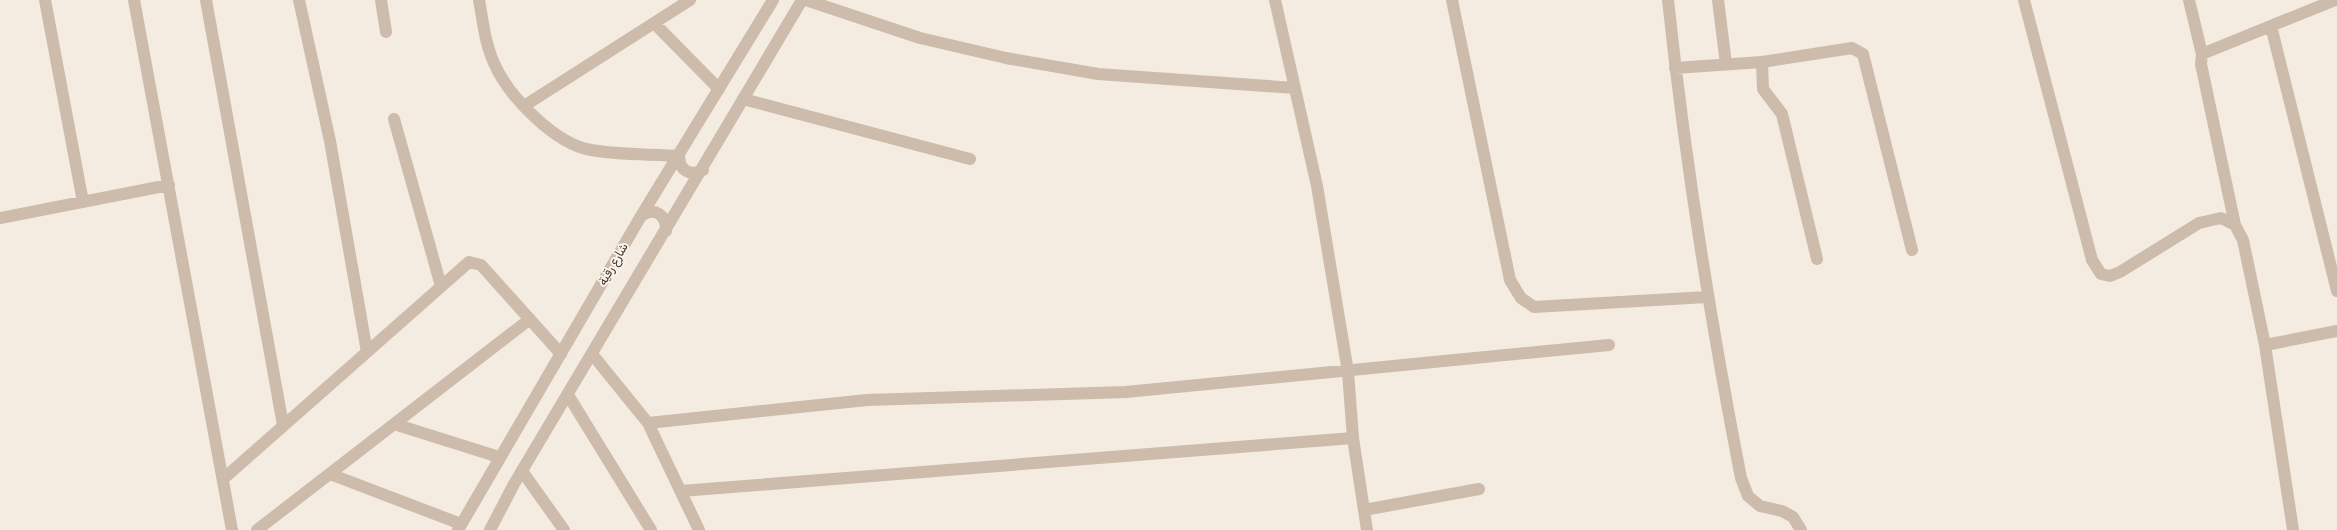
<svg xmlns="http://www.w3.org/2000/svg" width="2337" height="530" font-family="Rubik,Vazirmatn,sans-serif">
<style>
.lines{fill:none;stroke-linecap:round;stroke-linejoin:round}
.minor{stroke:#cdbbac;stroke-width:12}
.tertiary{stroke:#cdbbac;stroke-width:12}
.labels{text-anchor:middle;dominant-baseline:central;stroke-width:4;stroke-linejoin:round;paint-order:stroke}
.street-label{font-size:12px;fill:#3b302b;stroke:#fbf5ee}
</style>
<rect width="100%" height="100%" fill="#f4ebe1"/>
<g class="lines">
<path class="minor" d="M45,0L83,202
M134,0L232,530
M206,0L283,425
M299,0L330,141L367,352
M381,0L386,32
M479,0C483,21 485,44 494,63C508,96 555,144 591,150C619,155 650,154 679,156
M806,0L920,38L1006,58L1098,74L1295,88
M1275,0L1317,186L1348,372L1353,438L1367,530
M1452,0L1510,280L1521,298L1534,307L1707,297
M1668,0C1685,160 1710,319 1741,478L1748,496L1760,506L1782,511L1793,517L1801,530
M1718,0L1726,64
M2024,0L2092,260L2101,274L2110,276L2120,272L2199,223L2221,218L2235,225L2243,240L2265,345L2293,530
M2189,0L2202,54
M654,23L719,89
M2271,26L2337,291
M1762,62L1763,89L1782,114L1817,259
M1675,68L1762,62L1852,48L1863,54L1912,250
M743,99L970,159
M524,106L690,0
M394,119L441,286
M0,218L169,185
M2235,225L2201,64L2202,54L2335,0
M2265,345L2337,331
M592,354L648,423L699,530
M568,395L651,530
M648,423L867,400L1126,392L1609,345
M394,424L499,457
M522,471L564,530
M330,474L461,524
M223,479L469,262L481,265L561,354
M681,491L1353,438
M1364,510L1479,489
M257,530L530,319"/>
<path class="tertiary" d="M679,156C679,170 690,177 703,170
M641,216C654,206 667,215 666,231
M458,530L641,216L773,0
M490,530L514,484L802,0"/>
</g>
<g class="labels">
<g class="street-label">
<text transform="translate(613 264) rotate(-60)">شارع رقية</text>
</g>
</g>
</svg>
